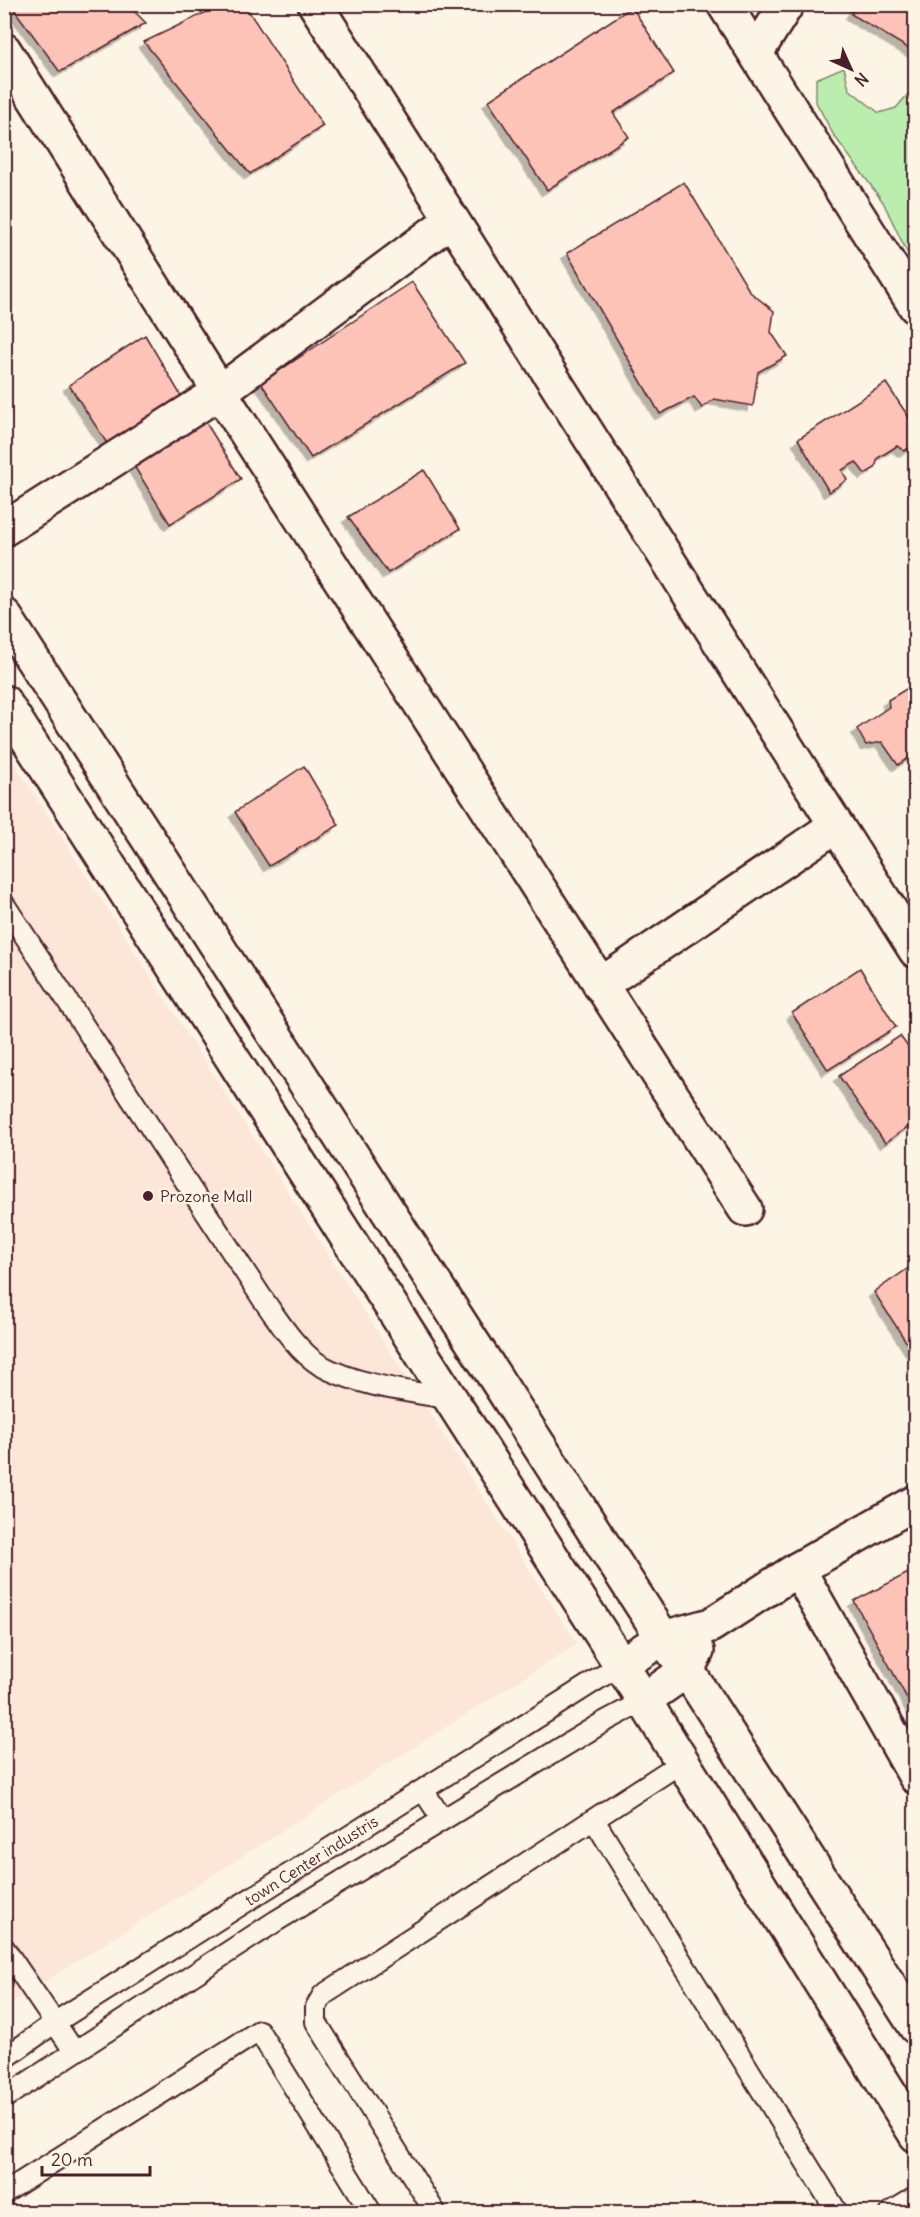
<svg xmlns="http://www.w3.org/2000/svg" width="920" height="2217" font-family="Delius,sans-serif">
<style>
.built{fill:#fce6d7}
.green{fill:#bbeeae;stroke:#82866c;stroke-width:1.5}
.building{fill:#fdc3b6;stroke:#4a1f2b;stroke-width:1.5;filter:url(#shadow)}
.lines{fill:none;stroke-linecap:round;stroke-linejoin:round}
.lane-casing{stroke:#4a1f2b;stroke-width:24}
.street-casing{stroke:#4a1f2b;stroke-width:38}
.secondary-casing{stroke:#4a1f2b;stroke-width:38}
.lane{stroke:#fcf5e5;stroke-width:20}
.street{stroke:#fcf5e5;stroke-width:33}
.secondary{stroke:#fcf5e5;stroke-width:33}
.poi-dot{fill:#4a1f2b;stroke:#fcf5e5;stroke-width:2}
.labels{text-anchor:middle;dominant-baseline:central;stroke-width:4.5;stroke-linejoin:round;paint-order:stroke}
.poi-label{font-size:16px;fill:#4a1f2b;stroke:#fcf5e5;text-anchor:start}
.street-label{font-size:16px;fill:#4a1f2b;stroke:#fcf5e5}
</style>
<defs>
<filter id="shadow"><feDropShadow dx="-5.5" dy="5.5" stdDeviation="0" flood-color="#0004"/></filter>
</defs>
<rect width="100%" height="100%" fill="#fcf5e5"/>
<filter id="ink" filterUnits="userSpaceOnUse"><feTurbulence type="fractalNoise" baseFrequency=".0167" numOctaves="2"/><feDisplacementMap in="SourceGraphic" scale="12" xChannelSelector="R" yChannelSelector="G"/><feConvolveMatrix kernelMatrix="1 2 1 2 8 2 1 2 1" color-interpolation-filters="sRGB"/></filter>
<g filter="url(#ink)">
<path class="built" d="M4,747L577,1644L5,2007H4Z"/>
<path class="green" d="M844,67L849,89L879,113L896,108L915,86V269L883,202L833,134L816,102V79Z"/>
<path class="building" d="M10,4H127L146,23L60,72Z
M223,4H244L323,126L250,174L144,42Z
M857,4H916V53L851,14Z
M632,7L674,73L613,113L629,137L547,190L488,101Z
M684,182L750,292L774,311L771,332L787,356L758,372L753,406L714,399L702,408L694,397L660,414L567,253Z
M412,282L465,363L311,458L261,383Z
M145,335L186,404L112,451L69,385Z
M886,383L916,428V444L904,451L897,446L878,458L875,468L865,474L856,462L842,470L847,480L829,492L798,439Z
M205,421L241,479L170,524L134,466Z
M424,470L460,529L388,573L348,517Z
M916,683V753L898,765L882,742L866,745L857,729L889,707L888,700Z
M304,766L339,825L269,866L235,812Z
M860,968L896,1027L828,1070L792,1013Z
M900,1036L916,1058V1121L885,1143L839,1076Z
M916,1263V1357L874,1292Z
M916,1569V1708L913,1709L854,1601Z"/>
<g class="lines">
<defs>
<g id="lane">
<path d="M4,904L262,1298C278,1320 296,1350 320,1365C357,1386 410,1391 451,1399"/>
<path d="M423,1790L442,1819"/>
<path d="M594,1820L837,2212"/>
<path d="M4,1948L74,2051"/>
<path id="s1" d="M4,2059L54,2023L620,1665"/>
<path d="M4,2098L276,1921L602,1723L643,1701"/>
<path d="M4,2193L259,2031L371,2212"/>
<path d="M435,2212L316,2022V2007L323,1995L682,1762"/>
<path d="M891,2212L916,2197"/>
</g>
<path id="street" d="M315,4L916,951
M724,4L916,307
M4,50L220,392L745,1209
M756,53L787,4
M4,529L220,392L451,220
M600,985L835,826
M798,1569L916,1777"/>
<path id="secondary" d="M4,615L663,1638L687,1670L916,2027
M4,702L648,1707L916,2135
M620,1665L663,1638L711,1625L798,1569L916,1502
M643,1701L687,1670L697,1651"/>
</defs>
<use href="#lane" class="lane-casing"/>
<use href="#street" class="street-casing"/>
<use href="#secondary" class="secondary-casing"/>
<use href="#lane" class="lane"/>
<use href="#street" class="street"/>
<use href="#secondary" class="secondary"/>
</g>
</g>
<circle class="poi-dot" cx="148" cy="1196" r="6"/>
<g class="labels">
<g class="poi-label">
<text x="160" y="1196">Prozone Mall</text>
</g>
<g class="street-label">
<text stroke="none"><textPath href="#s1" startOffset="366">town Center industris</textPath></text>
</g>
</g>
<rect width="920" height="2217" fill="none" stroke="#fcf5e5" stroke-width="24"/>
<rect x="12" y="12" width="896" height="2193" fill="none" stroke="#4a1f2b" stroke-width="2" filter="url(#ink)"/>
<g transform="translate(851 69) rotate(135)" stroke="#fcf5e5" stroke-width="4.5" paint-order="stroke">
<path d="M0-4.5L10 22L0 15L-10 22Z" fill="#4a1f2b"/>
<text y="-9" font-size="16" font-weight="bold" text-anchor="middle" fill="#4a1f2b">N</text>
</g>
<path d="M42 2166v9h108v-9" fill="none" stroke="#4a1f2b" stroke-width="3"/>
<text x="51" y="2166" font-size="18" fill="#4a1f2b" stroke="#fcf5e5" stroke-width="4.5" paint-order="stroke">20 m</text>
</svg>
